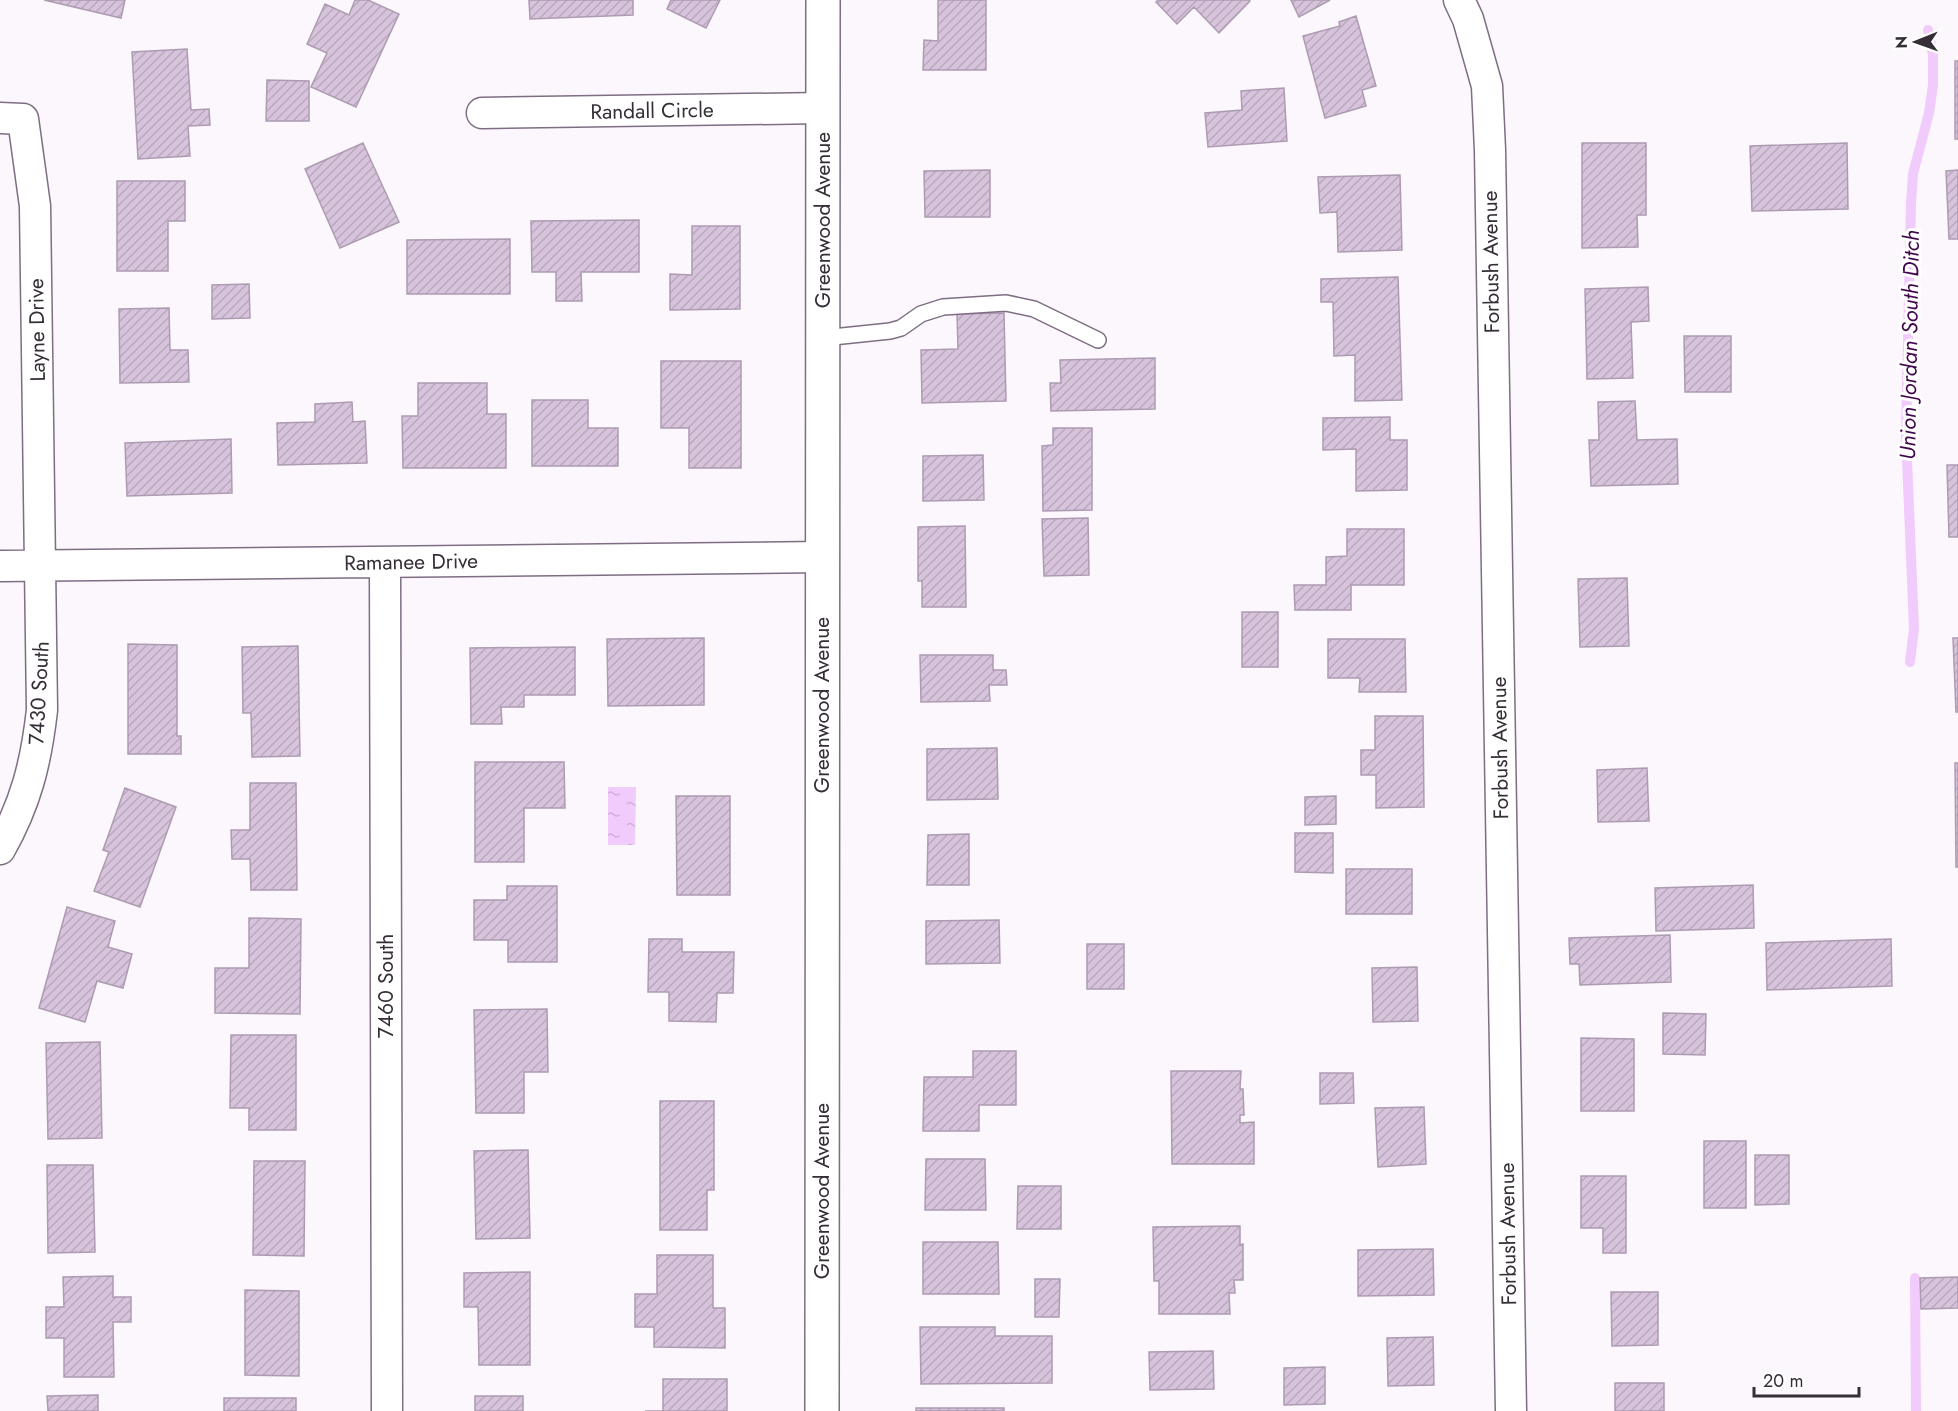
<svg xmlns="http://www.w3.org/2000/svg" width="1958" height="1411" font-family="Jost,sans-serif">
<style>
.water{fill:url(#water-ripples)}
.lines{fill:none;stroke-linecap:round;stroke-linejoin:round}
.stream{stroke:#f1cbfb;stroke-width:10}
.building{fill:url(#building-hatch);stroke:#ad9bb2;stroke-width:1.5}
.service-casing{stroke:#7e6d83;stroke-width:18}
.minor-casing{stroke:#7e6d83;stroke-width:33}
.tertiary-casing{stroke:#7e6d83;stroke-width:36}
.service{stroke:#fff;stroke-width:15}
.minor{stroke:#fff;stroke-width:30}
.tertiary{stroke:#fff;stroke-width:33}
.labels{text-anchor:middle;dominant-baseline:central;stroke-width:6;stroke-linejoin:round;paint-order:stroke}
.street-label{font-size:21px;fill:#352e37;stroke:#fff}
.water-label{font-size:22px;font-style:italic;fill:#42064e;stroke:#fff}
</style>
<defs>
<pattern id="water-ripples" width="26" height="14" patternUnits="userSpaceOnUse" patternTransform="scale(1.5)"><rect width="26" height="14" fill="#f1cbfb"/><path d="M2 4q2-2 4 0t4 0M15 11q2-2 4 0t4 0" fill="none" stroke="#cfafd8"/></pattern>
<pattern id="building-hatch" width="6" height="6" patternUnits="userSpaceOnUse" patternTransform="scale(1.5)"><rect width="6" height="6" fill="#d7c4dc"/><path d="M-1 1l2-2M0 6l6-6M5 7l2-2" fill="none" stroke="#b9a9bd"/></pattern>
</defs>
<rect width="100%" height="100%" fill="#fbf7fc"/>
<path class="water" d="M608,787H636L635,845H608Z"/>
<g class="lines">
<path class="stream" d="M1910,662L1914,629L1906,435L1911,204L1913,174L1929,113L1933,85V55L1928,30
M1915,1278L1916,1411"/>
</g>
<path class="building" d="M44,0H125L121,18Z
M355,0H368L399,14L356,107L311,87L327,53L307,44L325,4L349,15Z
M529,0H633V15L530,19Z
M671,0H720L706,28L667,9Z
M938,0H986V70H923L924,40L938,41Z
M1158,0H1249L1250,1L1219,33L1194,7L1177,24L1156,2Z
M1291,0H1330L1299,17Z
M1356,16L1376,86L1362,90L1366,106L1325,118L1303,36L1340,26L1339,22Z
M187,49L191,110L209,109L210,125L188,126L190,156L138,159L132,52Z
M1955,61H1958V139H1955Z
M267,80L309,81V121H266Z
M1284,88L1287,141L1208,147L1205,113L1242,110L1241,91Z
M363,143L399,222L340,248L305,169Z
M1582,143H1646V215H1637L1638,247L1582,248Z
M1847,143L1848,209L1752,211L1750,146Z
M990,170V217H925L924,171Z
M1958,170V239H1949L1946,171Z
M1400,175L1402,250L1338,252L1337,212L1320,213L1318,177Z
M117,181H185V221H168V271H117Z
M639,220V272H581L582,301H556V272H532L531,221Z
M692,226H740V309L670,310V274L692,275Z
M510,239V294H407V240Z
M1398,277L1402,400L1355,401V355L1334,356L1333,302H1321V279Z
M249,284L250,318L212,319V285Z
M1648,287L1649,321L1631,322L1633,378L1587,379L1585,289Z
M169,308L170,350H188L189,382L120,383L119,309Z
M1004,313L1006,401L922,403L921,350L958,349L957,314Z
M1684,336H1731V392H1685Z
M1155,358V409L1051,411L1050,383H1061L1060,360Z
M661,361H741V468H689V428H661Z
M418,383H487V414H506V468H403L402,416H418Z
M532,400H588V428H618V466H532Z
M1635,401L1637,440L1677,439L1678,484L1591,486L1589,440H1599L1598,402Z
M352,402L353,422L365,421L367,463L278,465L277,423L315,422V404Z
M1390,417V440H1407V490L1356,491V449L1323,450V418Z
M1053,428H1092V510L1043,511L1042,446L1053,445Z
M231,439L232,493L127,496L125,443Z
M983,455L984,500L923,501V456Z
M1947,465H1958V537H1949Z
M1088,518L1089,575L1044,576L1042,519Z
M965,526L966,607H922V581H918V527Z
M1347,529H1404V585H1351V610H1295L1294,585H1326V557L1347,556Z
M1627,578L1629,646L1580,647L1578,579Z
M1242,612H1278V667H1242Z
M704,638V705L608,706L607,639Z
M1953,638H1958V712H1956Z
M1328,639H1405L1406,692H1359L1360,678H1328Z
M128,644L177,645V736H181V754H128Z
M298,646L300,756L252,757L251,713H243L242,647Z
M575,647V695H524V707H501L502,724H471L470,648Z
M920,655H993V670H1006L1007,685H989L990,701L921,702Z
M1375,716H1423L1424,807L1376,808V775H1361V750H1375Z
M997,748L998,799L927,800V749Z
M475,762H564L565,808H524V862H475Z
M1955,763H1958V867H1956Z
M1647,768L1649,821L1598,822L1597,770Z
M250,783H296L297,890H251L250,859H232L231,830H250Z
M125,788L176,807L140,907L94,891L109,852L103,850Z
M676,796H730V895H677Z
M1336,796V824L1305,825V797Z
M1295,833H1333V873L1295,872Z
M969,834V885H927L928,835Z
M1346,869H1412V914H1346Z
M1753,885L1754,928L1656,931L1655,888Z
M507,886H557V962H508V940H474V900H507Z
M67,907L115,921L108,947L132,954L123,988L97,981L85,1022L39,1008Z
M249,918L301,919L300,1014L215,1013V968H249Z
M999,920L1000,963L926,964V921Z
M1670,935L1671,982L1580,985L1579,964H1570L1569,938Z
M649,939H682V952H734L733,993H717L716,1022L669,1021V992H648Z
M1891,939L1892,986L1767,990L1766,943Z
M1087,944H1124V989H1087Z
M1417,967L1418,1021L1373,1022L1372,968Z
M547,1009L548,1072H524V1113H476L474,1010Z
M1663,1013L1706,1014L1705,1055L1663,1054Z
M231,1035H296V1130H249V1108H230Z
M1581,1038L1634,1039V1111H1581Z
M100,1042L102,1138L48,1139L46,1043Z
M973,1051H1016V1105H979V1131H923L924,1077H973Z
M1171,1071H1241L1240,1089H1243L1244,1115H1240V1123L1254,1122V1164H1172Z
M1320,1073H1353L1354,1103L1320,1104Z
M660,1101H714V1190H707V1230H660Z
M1424,1107L1426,1164L1378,1167L1375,1108Z
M1704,1141H1746V1208H1704Z
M528,1150L530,1238L476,1239L474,1151Z
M1755,1155H1789V1204L1755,1205Z
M926,1159H985L986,1210H925Z
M254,1161H305L304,1256L253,1255Z
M47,1165H93L95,1252L48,1253Z
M1581,1176H1626V1253H1603V1228H1581Z
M1018,1186H1061V1229H1017Z
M1240,1226V1245L1243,1244V1280H1234L1235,1293H1229L1230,1314H1159V1281H1154L1153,1227Z
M923,1242H998L999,1294H923Z
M1433,1249L1434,1295L1358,1296V1250Z
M657,1255H713V1308H725V1348L654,1347V1327H635V1294H657Z
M530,1272V1365H479L478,1307H464V1273Z
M113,1276V1297H131V1322H113L114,1377H64V1338H46V1307H64L63,1277Z
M1958,1277V1308L1921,1309L1920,1278Z
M1035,1279H1060L1059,1317H1035Z
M245,1290L299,1291V1376L245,1375Z
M1611,1292H1658V1345L1612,1346Z
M920,1327H995V1336H1052V1383L921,1384Z
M1433,1337L1434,1385L1388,1386L1387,1338Z
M1213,1351L1214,1389L1150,1390L1149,1352Z
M1325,1367V1404L1284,1405V1368Z
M663,1379H727V1411H645H663Z
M1615,1383H1664V1411H1615Z
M98,1395V1411H48L47,1396Z
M475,1396H523V1411H475Z
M224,1398H296V1411H224Z
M916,1408H1004V1411H916Z"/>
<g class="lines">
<defs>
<path id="service" d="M823,338L890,331L901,328L921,314L943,307L1006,303L1034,309L1098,340"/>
<path id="minor" d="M1459,0L1468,19L1487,86L1490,150L1511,1411
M482,113L823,108
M0,118L23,119L35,206L42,710C36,763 26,803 0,849
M385,562L387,1411
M0,566L822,557"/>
<path id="tertiary" d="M822,1411L823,0"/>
</defs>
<use href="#service" class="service-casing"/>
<use href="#minor" class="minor-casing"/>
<use href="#tertiary" class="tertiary-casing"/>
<use href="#service" class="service"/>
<use href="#minor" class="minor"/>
<use href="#tertiary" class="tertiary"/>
</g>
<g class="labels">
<g class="street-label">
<text transform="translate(652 111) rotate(-1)">Randall Circle</text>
<text transform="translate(823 220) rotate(-90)">Greenwood Avenue</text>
<text transform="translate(1491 262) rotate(-91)">Forbush Avenue</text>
<text transform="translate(37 330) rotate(-91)">Layne Drive</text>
<text transform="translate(411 562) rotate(-1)">Ramanee Drive</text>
<text transform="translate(39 693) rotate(-87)">7430 South</text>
<text transform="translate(822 705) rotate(-90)">Greenwood Avenue</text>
<text transform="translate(1500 748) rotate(-91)">Forbush Avenue</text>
<text transform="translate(386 986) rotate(-90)">7460 South</text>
<text transform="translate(822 1191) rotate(-90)">Greenwood Avenue</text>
<text transform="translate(1508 1234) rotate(-91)">Forbush Avenue</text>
</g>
<g class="water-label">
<text transform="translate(1909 345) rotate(-89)">Union Jordan South Ditch</text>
</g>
</g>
<g transform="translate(1916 42) rotate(269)" stroke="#ffffff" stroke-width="4.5" paint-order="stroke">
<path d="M0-4.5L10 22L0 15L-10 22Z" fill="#352e37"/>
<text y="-9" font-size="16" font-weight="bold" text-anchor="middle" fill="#352e37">N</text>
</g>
<path d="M1754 1387v9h105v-9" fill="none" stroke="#352e37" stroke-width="3"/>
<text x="1763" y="1387" font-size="18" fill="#352e37" stroke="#ffffff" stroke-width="4.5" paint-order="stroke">20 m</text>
</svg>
